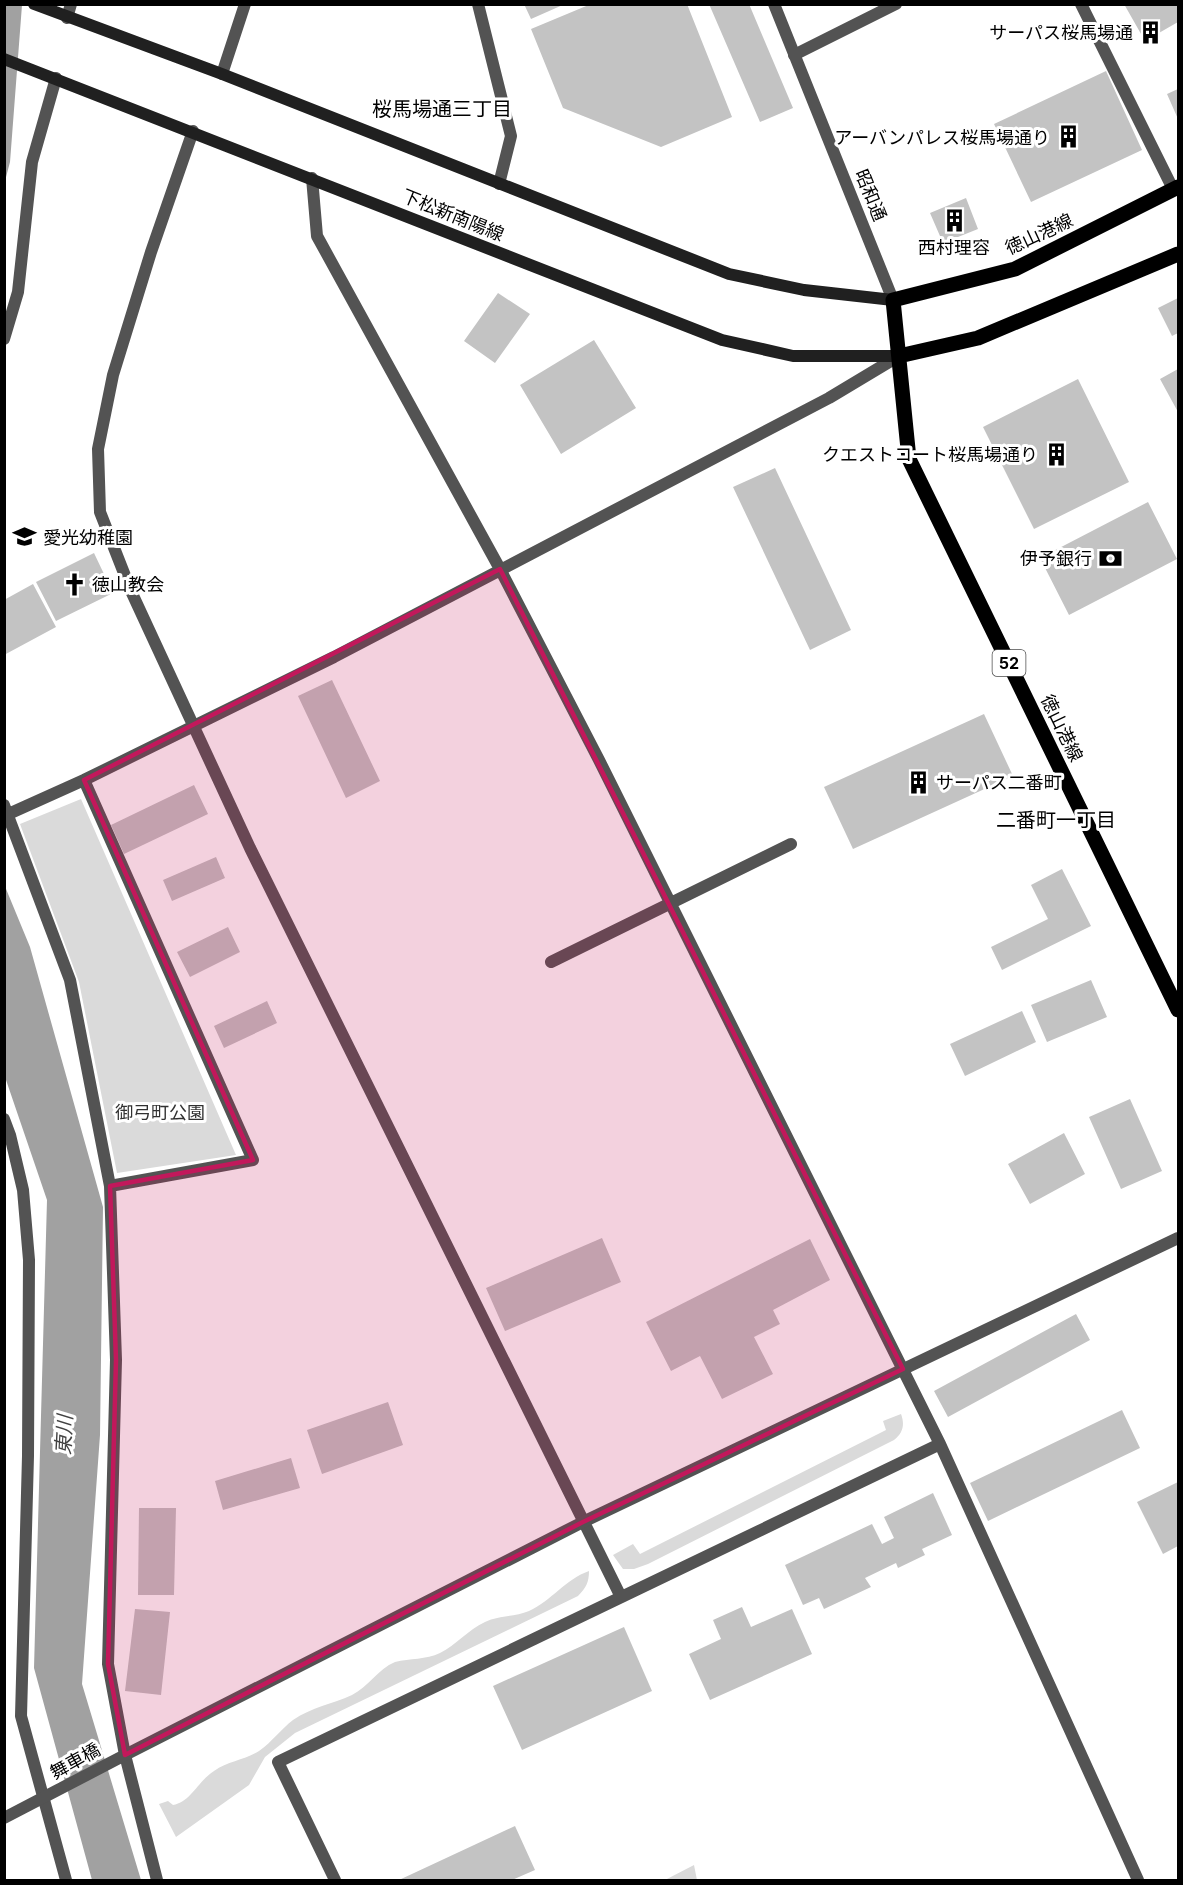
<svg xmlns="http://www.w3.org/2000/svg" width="1183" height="1885" font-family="Inter,'Noto Sans JP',sans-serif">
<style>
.green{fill:#dadada}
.water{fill:#a1a1a1}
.building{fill:#c3c3c3}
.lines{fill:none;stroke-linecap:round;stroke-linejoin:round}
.minor{stroke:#535353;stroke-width:12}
.tertiary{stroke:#535353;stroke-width:12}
.secondary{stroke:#202020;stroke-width:12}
.primary{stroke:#000;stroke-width:15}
.marked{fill:#c2185b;fill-opacity:0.2;stroke:#c2185b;stroke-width:4.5;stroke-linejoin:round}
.labels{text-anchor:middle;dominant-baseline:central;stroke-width:6;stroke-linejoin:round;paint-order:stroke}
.shield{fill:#fff;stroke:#4c4c4c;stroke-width:1.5}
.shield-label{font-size:16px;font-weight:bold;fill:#000}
.poi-label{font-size:18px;fill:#000;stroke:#fff;text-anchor:end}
.street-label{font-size:18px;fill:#000;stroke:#fff}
.park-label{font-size:18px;fill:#313131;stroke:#fff}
.neighbourhood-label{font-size:20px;fill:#000;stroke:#fff}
.water-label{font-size:20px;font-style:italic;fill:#424242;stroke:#fff}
</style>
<rect width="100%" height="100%" fill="#fff"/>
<path class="green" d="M81,799L236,1155L117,1173L79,982L20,824Z
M901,1414C905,1425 903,1433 894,1440L648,1564L634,1569H623L613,1555L633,1544L640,1554L886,1430L883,1421Z
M589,1571C589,1582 586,1588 578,1596L295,1733L265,1757L249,1785L176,1837L159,1804L168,1801L173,1805C191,1802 198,1781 214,1771C228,1761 245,1760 259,1751C272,1742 281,1729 293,1720C312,1707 332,1704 352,1695C368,1687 378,1669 395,1662C410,1658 426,1660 440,1653C456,1645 468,1630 485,1622C499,1615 515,1617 529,1611C551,1601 566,1579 589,1571Z
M694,1865L697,1880H665Z"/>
<path class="water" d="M5,5H22L10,162L5,181Z
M4,884L30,947L103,1207L100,1435L82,1684L141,1880H92L34,1668L47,1200L5,1077Z"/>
<path class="building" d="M524,4H565L531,19Z
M591,4H687L732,117L661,147L563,108L531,29Z
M709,4H749L793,108L760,122Z
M1124,4H1178V22L1145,41Z
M1106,71L1142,150L1031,202L994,124Z
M1178,89V119L1167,94Z
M966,198L978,229L943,243L930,213Z
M498,293L530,314L495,363L464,341Z
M1178,298V333L1172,336L1158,308Z
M594,340L636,408L561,454L520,385Z
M1178,369V412L1160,379Z
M1078,379L1129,482L1034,529L983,427Z
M775,468L851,630L810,650L733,487Z
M1148,502L1177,559L1069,615L1040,558Z
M94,553L113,593L56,621L36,582Z
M33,584L56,627L4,655V600Z
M332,680L380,781L346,798L298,696Z
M984,714L1013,776L853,849L824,787Z
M194,785L208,814L124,854L111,825Z
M216,857L225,878L172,901L163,880Z
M1062,869L1091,926L1002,970L991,947L1048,919L1031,885Z
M228,927L240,952L190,977L177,952Z
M1091,980L1107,1017L1047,1042L1031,1005Z
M267,1001L277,1023L224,1048L214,1026Z
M1022,1011L1036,1042L965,1076L950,1044Z
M1130,1099L1162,1171L1121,1189L1089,1117Z
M1064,1133L1085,1174L1030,1204L1008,1164Z
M602,1238L621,1282L505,1331L486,1288Z
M810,1239L830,1280L773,1310L780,1324L754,1337L773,1374L722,1399L700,1356L671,1371L646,1322Z
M1076,1314L1090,1340L948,1417L934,1391Z
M388,1402L403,1445L322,1474L307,1430Z
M1122,1410L1140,1448L988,1521L970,1483Z
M291,1458L300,1488L223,1510L215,1481Z
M1178,1482V1546L1163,1554L1137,1502Z
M933,1493L952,1535L922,1549L925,1555L898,1568L896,1563L865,1578L871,1587L824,1609L819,1598L803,1605L785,1565L872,1524L882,1544L894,1538L884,1517Z
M139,1508H176L174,1595H138Z
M742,1607L751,1627L792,1609L812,1654L710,1700L689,1654L721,1639L713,1620Z
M135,1609L170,1612L161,1695L125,1691Z
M624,1627L652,1691L522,1750L493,1686Z
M515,1826L535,1870L512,1880H399Z"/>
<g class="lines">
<path class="minor" d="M478,4L511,136L499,184
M1081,4L1173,189
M794,55L896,4
M222,74L245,4
M193,131L151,252L113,375L98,449L100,512L131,591L250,848L621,1597
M312,178L317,236L500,569L599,760L940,1444L1138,1880
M4,339L18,292L32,162L56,78
M84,780L253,1160L110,1186
M4,805L70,980L110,1186L116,1360L108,1664L125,1755L157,1880
M4,816L84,780L334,657L829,398L899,356
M551,962L791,844
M4,1119L10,1135L23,1190L29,1260L28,1456L21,1716L66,1880
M335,1880L278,1762L940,1444"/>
<path class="tertiary" d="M774,4L893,300
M67,18L71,4
M4,1818L125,1755L583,1522L1178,1238"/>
<path class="secondary" d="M34,4L222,74L729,274L804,290L893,300
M4,59L722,340L793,356H899"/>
<path class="primary" d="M1178,187L1015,269L893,300L909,459L1178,1010
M899,356L978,338L1178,254"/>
</g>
<path class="marked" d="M500,569L903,1369L583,1522L125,1755L108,1664L116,1360L110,1186L253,1160L84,780Z"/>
<defs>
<symbol id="building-bare" viewBox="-9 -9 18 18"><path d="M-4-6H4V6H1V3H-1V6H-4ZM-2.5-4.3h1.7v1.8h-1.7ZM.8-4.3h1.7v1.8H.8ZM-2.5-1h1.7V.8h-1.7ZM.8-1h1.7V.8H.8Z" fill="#000" stroke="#fff" stroke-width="2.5" paint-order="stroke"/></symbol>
<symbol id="school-bare" viewBox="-9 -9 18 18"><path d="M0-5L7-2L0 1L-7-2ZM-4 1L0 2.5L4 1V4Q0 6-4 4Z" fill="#000" stroke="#fff" stroke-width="2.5" paint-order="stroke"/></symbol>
<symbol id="bank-bare" viewBox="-9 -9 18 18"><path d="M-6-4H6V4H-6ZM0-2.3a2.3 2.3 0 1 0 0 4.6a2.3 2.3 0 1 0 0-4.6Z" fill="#000" stroke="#fff" stroke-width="2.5" paint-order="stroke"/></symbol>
<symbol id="church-bare" viewBox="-9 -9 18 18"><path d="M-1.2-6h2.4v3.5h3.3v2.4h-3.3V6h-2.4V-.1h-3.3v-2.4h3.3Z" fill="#000" stroke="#fff" stroke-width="2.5" paint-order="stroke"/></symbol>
</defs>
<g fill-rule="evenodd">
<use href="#building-bare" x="1134" y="16" width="33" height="33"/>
<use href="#building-bare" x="1052" y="120" width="33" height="33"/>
<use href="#building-bare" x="938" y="204" width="33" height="33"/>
<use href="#building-bare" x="1040" y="438" width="33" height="33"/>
<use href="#school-bare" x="8" y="520" width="33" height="33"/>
<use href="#bank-bare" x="1094" y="542" width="33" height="33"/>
<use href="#church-bare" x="58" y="568" width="33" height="33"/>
<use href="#building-bare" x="902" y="766" width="33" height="33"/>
</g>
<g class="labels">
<rect class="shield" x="992.5" y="650" width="33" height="26" rx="4.5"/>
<g class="shield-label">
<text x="1009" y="663">52</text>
</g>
<g class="poi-label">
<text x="1133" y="32">サーパス桜馬場通</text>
<text x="1050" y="137">アーバンパレス桜馬場通り</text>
<text x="954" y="247" text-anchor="middle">西村理容</text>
<text x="1038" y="454">クエストコート桜馬場通り</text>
<text x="43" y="537" text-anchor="start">愛光幼稚園</text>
<text x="1092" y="558">伊予銀行</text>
<text x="92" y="584" text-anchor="start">徳山教会</text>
<text x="936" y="782" text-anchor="start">サーパス二番町</text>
</g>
<g class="street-label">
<text transform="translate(871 195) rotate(68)">昭和通</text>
<text transform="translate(453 215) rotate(22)">下松新南陽線</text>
<text transform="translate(1039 234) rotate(-25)">徳山港線</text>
<text transform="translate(1062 728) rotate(64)">徳山港線</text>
<text transform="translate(75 1761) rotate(-29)">舞車橋</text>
</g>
<g class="park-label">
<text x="160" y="1112">御弓町公園</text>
</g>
<g class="neighbourhood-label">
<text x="442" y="109">桜馬場通三丁目</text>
<text x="1056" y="820">二番町一丁目</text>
</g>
<g class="water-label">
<text transform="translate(64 1435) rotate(-87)">東川</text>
</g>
</g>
<rect width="1183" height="1885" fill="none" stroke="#000000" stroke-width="12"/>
</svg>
